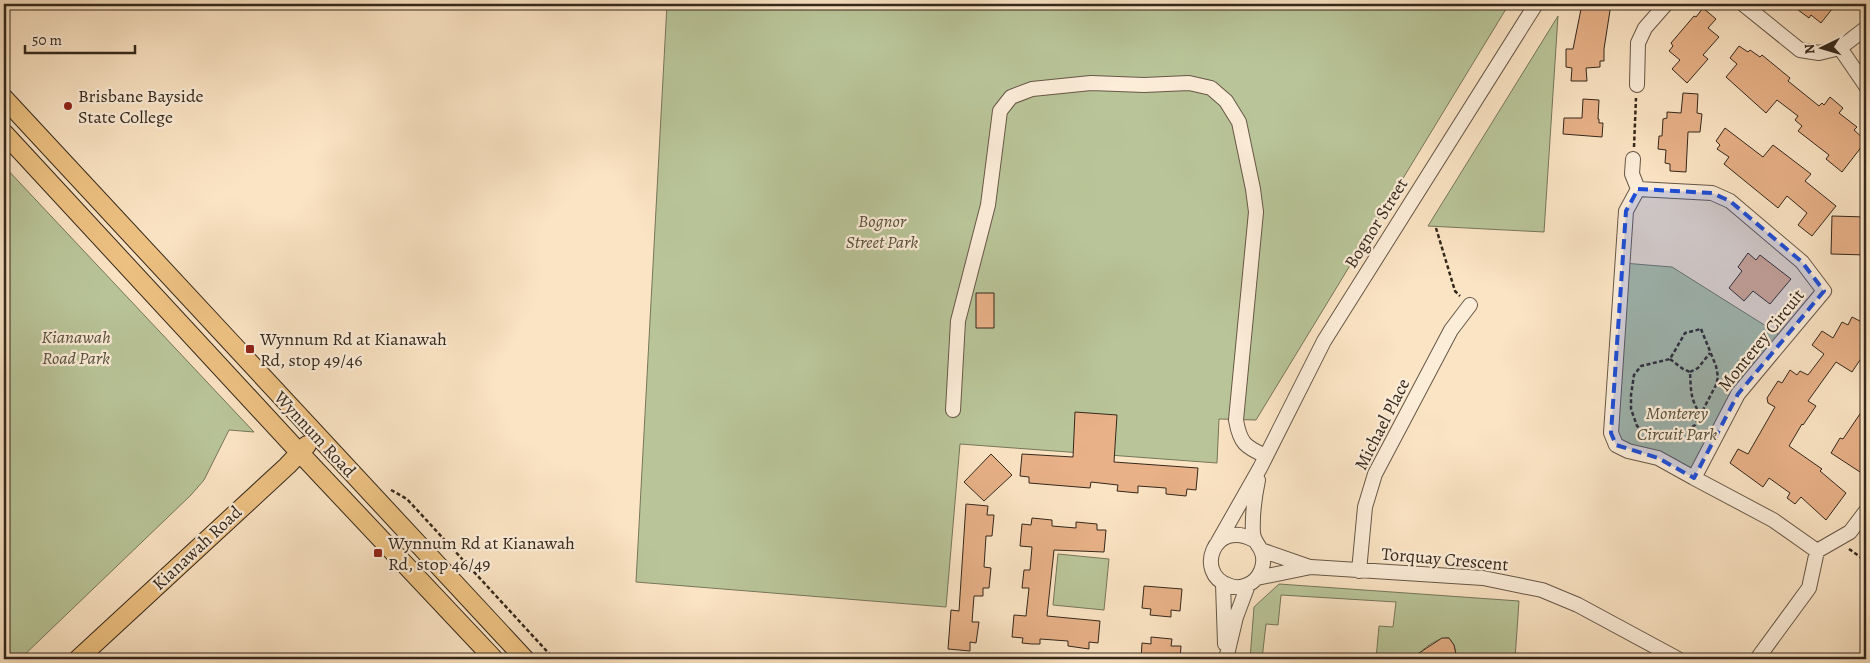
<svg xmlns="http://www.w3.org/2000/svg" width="1870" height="663" font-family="Alegreya,serif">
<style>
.green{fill:#b9c599;stroke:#76765a}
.building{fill:#e8b188;stroke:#34281c}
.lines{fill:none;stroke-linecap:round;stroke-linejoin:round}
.minor-casing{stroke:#665746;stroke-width:16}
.major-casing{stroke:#34281c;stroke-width:20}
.path{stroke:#34281c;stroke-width:2.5;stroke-dasharray:4 2.5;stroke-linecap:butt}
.minor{stroke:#fcedd9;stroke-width:14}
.major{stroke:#eec282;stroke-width:18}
.marked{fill:#1d4ed8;fill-opacity:0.2;stroke:#1d4ed8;stroke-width:4;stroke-dasharray:10 6;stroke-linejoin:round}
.poi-dot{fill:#8f2418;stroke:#fcedd9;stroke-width:2}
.labels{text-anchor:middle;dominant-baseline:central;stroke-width:4.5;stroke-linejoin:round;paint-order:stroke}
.poi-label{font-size:18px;fill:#34281c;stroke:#fcedd9;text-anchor:start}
.park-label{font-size:18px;font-style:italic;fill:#554f3b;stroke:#fcedd9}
.street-label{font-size:18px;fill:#34281c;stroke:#fcedd9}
</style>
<rect width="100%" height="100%" fill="#fbe4c4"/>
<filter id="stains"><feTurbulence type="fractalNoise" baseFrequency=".004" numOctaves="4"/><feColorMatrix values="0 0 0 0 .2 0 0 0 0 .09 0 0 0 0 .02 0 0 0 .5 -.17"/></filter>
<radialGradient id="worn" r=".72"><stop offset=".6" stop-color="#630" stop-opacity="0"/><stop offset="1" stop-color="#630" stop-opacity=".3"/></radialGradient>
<path class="green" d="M667,4H1509L1256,420L1219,419L1217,463L960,444L946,607L636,582Z
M1558,16L1544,232L1428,226Z
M4,166L254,432L229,430L204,480L191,495L20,659H4Z
M1623,263L1672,267L1785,338L1738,394L1694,478L1616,445Z
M1058,554L1109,559L1104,610L1053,605Z
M1279,584L1519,601L1515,659H1457L1454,645L1449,638C1438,637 1421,649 1415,659H1376L1379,626L1393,627L1396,602L1281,595L1278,625L1266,624L1262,659H1250L1254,607Z"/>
<path class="building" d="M1582,4H1611L1604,49V61H1600V67L1586,68L1587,81H1571L1572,68L1566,67V49H1573Z
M1790,4H1836L1821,23L1811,15L1809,18Z
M1703,8L1716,19L1708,28L1719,37L1703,55L1708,59L1687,83L1672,69L1680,60L1669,51L1673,46L1671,43L1683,29L1694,16L1696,17Z
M1739,46L1748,52L1750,50L1760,57L1762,55L1790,78L1788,81L1819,106L1822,103L1824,105L1830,97L1843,108L1839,113L1857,127L1854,130L1866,141L1842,172L1826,159L1829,155L1798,131L1802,126L1795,120L1798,116L1777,100L1766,113L1726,77L1737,64L1730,58Z
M1683,93L1698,94L1697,113L1702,114L1700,132H1688L1686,172L1670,171V164L1665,163L1666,150L1658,149L1659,136H1662L1663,119L1667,118V112L1681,113Z
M1583,99L1599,100L1598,119H1599V123H1603L1602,137L1563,134L1564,118H1582Z
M1725,128L1763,157L1773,145L1811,174L1805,181L1836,206L1812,236L1798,225L1807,213L1787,196L1778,208L1724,164L1729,157L1717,149L1720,145L1716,141Z
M1832,216L1866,217V255L1831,254Z
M1748,253L1756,260L1760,255L1791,279L1770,304L1753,291L1744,301L1729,288L1742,271L1738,267Z
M976,293H994V328H976Z
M1852,317L1866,324V351L1852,372L1836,362L1808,401L1816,406L1803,425L1802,424L1789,446L1822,469L1820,471L1846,493L1826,520L1801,497L1795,504L1787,498L1790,493L1769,478L1763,487L1730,463L1738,449L1748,454L1775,407L1768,403L1767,398L1778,381L1782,383L1790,370L1797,375L1800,371L1808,375L1824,354L1812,345L1822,331L1833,338L1842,322L1848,325Z
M1866,405V464L1860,472L1831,453L1840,438L1843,439Z
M1075,412L1117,415L1114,462L1198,468L1196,490L1187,489L1186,496L1166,494V488L1138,486V493L1117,491L1118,485L1091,482L1090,488L1029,483V477L1020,476L1022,454L1073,457Z
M991,454L1012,475L984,501L964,482Z
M966,504L988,506L987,515H994L992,536H986L984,567L991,568L989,588H983V596H974L972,622H979L976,643L970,642V651L948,649L951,610L959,611Z
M1032,518L1052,520V526L1076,528V522L1097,524V530H1106L1104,552L1054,550L1047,616L1100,621L1098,643L1089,642V649L1068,646V641L1040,639V644H1032L1022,643L1023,638L1012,637L1014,615L1026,616L1029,588H1022L1024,570H1030L1032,547L1020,546L1022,524L1031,525Z
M1144,586L1182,589L1180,611L1171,610V617L1150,615L1151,609L1142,608Z
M1151,637L1172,639L1171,646H1181L1180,659H1141L1142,643L1151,644Z
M1442,638H1449L1454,645L1457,659H1410Z"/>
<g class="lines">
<defs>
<path id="minor" d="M1743,4L1800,50L1819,53L1840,48L1866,28
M1840,48L1866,86
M1637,85L1638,43L1645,28L1666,4
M1633,159L1632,174L1638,189
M1638,189L1712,193L1730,201L1802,262L1824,291L1738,394L1694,478L1658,458L1628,451L1616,445L1611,433L1626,211Z
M953,410L958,321L988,205L1000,111L1011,97L1032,89L1091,83L1144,85L1189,83L1211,88L1226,101L1239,122L1253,189L1256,212L1236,420C1240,443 1245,447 1266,456
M1694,478L1773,520L1817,551
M1254,540C1213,518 1195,574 1228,585C1235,588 1241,588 1247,585C1260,580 1267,563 1261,550C1258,544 1254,541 1253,534C1252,515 1254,499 1258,480
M1218,542L1260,468L1324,341L1536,4
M1261,550L1310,567
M1359,571L1365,507L1375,474L1451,330L1470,305
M1257,578L1311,567L1483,578L1542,590L1578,605L1678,659
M1223,584L1225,644
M1226,659L1236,617L1248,585
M1757,659L1809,588L1817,551L1850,532L1866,511"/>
<path id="major" d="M4,98L525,659
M4,133L299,452L494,659
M78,659L287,466L307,445"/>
</defs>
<use href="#minor" class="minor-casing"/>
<use href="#major" class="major-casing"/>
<path class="path" d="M1634,147L1636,98
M1436,228L1455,291L1460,296
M1701,329L1716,366L1718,377L1716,385L1695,425L1676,439L1663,440L1650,436L1637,426L1631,409V395L1634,375L1641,366L1670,359L1685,333Z
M1670,359L1683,369L1690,372C1691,390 1690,398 1700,414
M1690,372L1698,368L1710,353
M391,490L407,499L554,659
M1849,549L1866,561"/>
<use href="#minor" class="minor"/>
<use href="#major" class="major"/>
</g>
<path class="marked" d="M1638,189L1712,193L1730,201L1802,262L1824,291L1738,394L1694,478L1658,458L1616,445L1611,433L1626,211Z"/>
<g class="poi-dot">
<circle cx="68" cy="106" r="5"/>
<rect x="245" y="344" width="10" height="10" rx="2.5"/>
<rect x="373" y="548" width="10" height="10" rx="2.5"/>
</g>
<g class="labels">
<g class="poi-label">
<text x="78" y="96">Brisbane Bayside<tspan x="78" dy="21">State College</tspan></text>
<text x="260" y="339">Wynnum Rd at Kianawah<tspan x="260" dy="21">Rd, stop 49/46</tspan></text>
<text x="388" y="543">Wynnum Rd at Kianawah<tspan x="388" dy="21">Rd, stop 46/49</tspan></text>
</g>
<g class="park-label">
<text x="882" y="221">Bognor<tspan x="882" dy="21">Street Park</tspan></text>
<text x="76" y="337">Kianawah<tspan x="76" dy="21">Road Park</tspan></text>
<text x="1677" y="413">Monterey<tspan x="1677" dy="21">Circuit Park</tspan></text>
</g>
<g class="street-label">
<text transform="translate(1376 223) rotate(-58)">Bognor Street</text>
<text transform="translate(1761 340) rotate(-51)">Monterey Circuit</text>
<text transform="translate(1382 424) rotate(-63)">Michael Place</text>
<text transform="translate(315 434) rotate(47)">Wynnum Road</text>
<text transform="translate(197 548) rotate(-43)">Kianawah Road</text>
<text transform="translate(1445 559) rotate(5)">Torquay Crescent</text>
</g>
</g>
<rect width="1870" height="663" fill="none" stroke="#fbe4c4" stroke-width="20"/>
<rect x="5" y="5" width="1860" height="653" fill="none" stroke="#34281c" stroke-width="2.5"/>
<rect x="10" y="10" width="1850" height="643" fill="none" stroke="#34281c"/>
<g transform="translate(1822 48) rotate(265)" stroke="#fcedd9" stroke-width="4" paint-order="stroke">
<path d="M0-4L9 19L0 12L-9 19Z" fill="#34281c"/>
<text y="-8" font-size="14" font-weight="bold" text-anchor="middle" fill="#34281c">N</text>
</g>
<path d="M25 45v8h110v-8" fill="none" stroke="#34281c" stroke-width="2.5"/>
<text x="32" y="45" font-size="15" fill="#34281c" stroke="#fcedd9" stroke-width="4" paint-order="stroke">50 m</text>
<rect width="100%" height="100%" filter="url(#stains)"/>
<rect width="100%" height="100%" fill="url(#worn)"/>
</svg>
